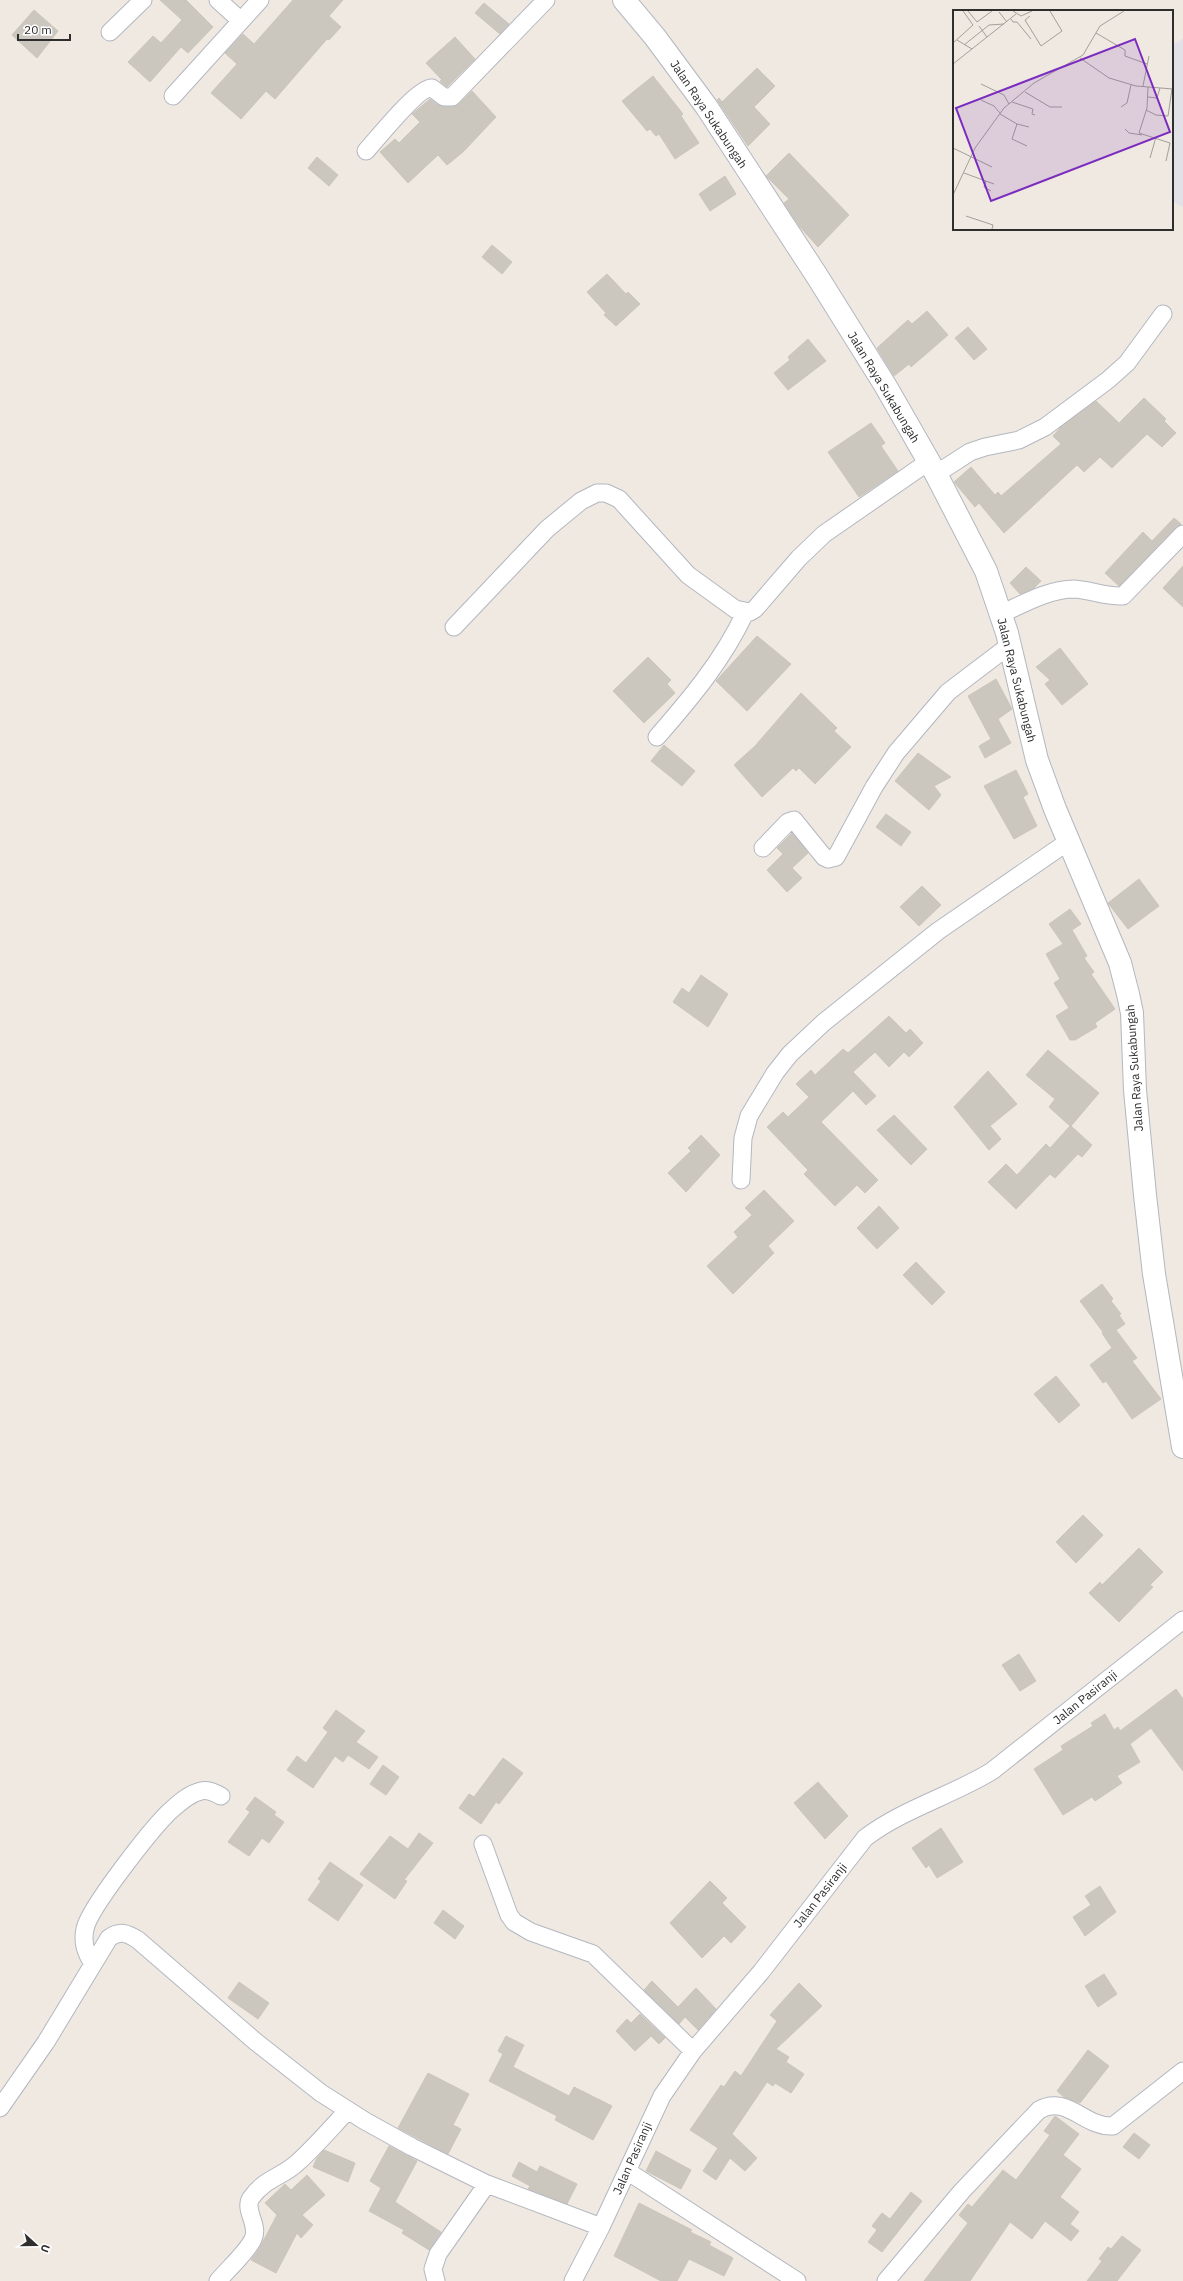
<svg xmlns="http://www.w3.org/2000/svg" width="1183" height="2281" font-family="'IBM Plex Sans',sans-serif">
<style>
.industrial{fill:#e3e1e8}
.building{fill:#cbc7bf;stroke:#cbc5ba}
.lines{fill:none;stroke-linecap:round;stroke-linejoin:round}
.street-casing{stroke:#b4b7c1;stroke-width:19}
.secondary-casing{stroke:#b4b7c1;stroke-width:24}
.street{stroke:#fff;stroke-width:17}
.secondary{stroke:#fff;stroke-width:22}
.labels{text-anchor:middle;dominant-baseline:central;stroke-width:3.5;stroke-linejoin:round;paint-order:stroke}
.street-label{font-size:12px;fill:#2e2e2e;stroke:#fff}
.inset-road{fill:none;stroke:#a29e99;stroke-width:1}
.view{fill:#7b2cbf;fill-opacity:0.15;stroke:#7b2cbf;stroke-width:2}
.inset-edge{fill:none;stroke:#2e2e2e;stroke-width:2}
</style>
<rect width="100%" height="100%" fill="#efe9e1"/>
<path class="industrial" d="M1183,38V207L1172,201V44L1179,42Z"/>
<path class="building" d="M160,0H186L213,27L188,53L181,47L150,82L128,62L153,36L161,43L182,20Z
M293,0H343L329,16L341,27L329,40L327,39L275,99L266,91L241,119L211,93L237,64L225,53L243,34L254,44Z
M484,3L509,24L500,34L475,13Z
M34,10L58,31L37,58L12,35Z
M455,37L475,59L447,87L440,81L442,80L426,63Z
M757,68L775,86L754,107L770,124L748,146L717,100L719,98L722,102Z
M653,76L683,114L681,116L699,143L675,159L659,134L656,136L650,129L647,131L622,101Z
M472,91L496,117L463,152L447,165L438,155L408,183L380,152L395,139L399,143L420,122L412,114L430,99L438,105L452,107L459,104Z
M789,153L849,215L818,247L800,227L784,203L789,199L766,176Z
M317,157L338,175L329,186L308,168Z
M725,176L736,194L710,211L699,194Z
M492,245L512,262L502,274L482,257Z
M607,274L626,294L628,292L640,304L616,326L604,315L606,313L587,292Z
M927,311L948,335L911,367L909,364L894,376L877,348L908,320L912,324Z
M968,327L987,349L974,360L955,338Z
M808,339L826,361L788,390L774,373L790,360L788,357Z
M1144,398L1166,419L1164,421L1176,433L1162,447L1147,434L1112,468L1100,457L1084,472L1077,465L1004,533L979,503L975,507L954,482L971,467L995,495L998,492L1001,496L1061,444L1053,436L1061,427L1096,401L1119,423Z
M871,423L885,443L881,446L898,471L859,497L828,452Z
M1174,518L1181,524L1119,586L1105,573L1143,532L1152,541Z
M1183,566V607L1163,588Z
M1026,567L1041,581L1034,588L1020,594L1010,583Z
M757,636L791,664L747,711L716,681Z
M1060,648L1088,684L1062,705L1045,684L1050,680L1036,667Z
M648,657L671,680L667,684L675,693L644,723L613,691Z
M996,679L1012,709L998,719L1011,743L985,758L979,746L991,739L968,696Z
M801,693L837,728L834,731L851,747L815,784L799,768L796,771L793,768L762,797L734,765L755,746Z
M664,745L695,771L682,786L651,761Z
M918,753L951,777L934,786L941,795L929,810L895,781Z
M1016,770L1028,794L1023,797L1037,826L1014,839L984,786Z
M886,814L911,832L901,846L876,827Z
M792,833L808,853L792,868L802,878L787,892L767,870L783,854L777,848Z
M1139,879L1159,906L1128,929L1108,903Z
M922,886L941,905L919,926L900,907Z
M1070,909L1081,924L1072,930L1087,956L1084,958L1094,972L1091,974L1115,1009L1095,1023L1097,1027L1075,1040H1070L1056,1016L1069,1008L1054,983L1060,979L1046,954L1063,944L1049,924Z
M701,975L728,994L708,1027L673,1002L682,988L689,993Z
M889,1016L906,1033L910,1029L923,1043L909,1057L904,1052L889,1067L875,1052L853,1072L876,1096L866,1105L853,1091L821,1122L878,1180L865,1193L857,1185L835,1206L804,1174L808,1170L767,1127L783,1112L788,1117L809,1097L796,1084L811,1070L815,1075L843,1049L848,1053Z
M1048,1050L1099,1093L1071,1126L1092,1145L1082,1157L1078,1154L1055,1178L1050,1174L1016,1209L988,1182L1006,1164L1017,1175L1046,1144L1050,1148L1070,1126L1049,1107L1055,1099L1026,1075Z
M988,1071L1017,1104L990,1126L1001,1139L989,1150L954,1107Z
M894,1115L927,1149L911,1165L877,1130Z
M701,1135L720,1155L686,1192L668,1173L691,1151L688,1148Z
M764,1190L794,1221L768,1246L774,1253L733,1294L707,1266L738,1237L734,1232L752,1215L745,1208Z
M879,1206L899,1228L877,1249L857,1228Z
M916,1262L945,1292L932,1305L903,1275Z
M1102,1284L1113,1299L1111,1301L1121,1314L1119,1315L1125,1324L1116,1330L1137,1358L1132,1361L1161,1399L1132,1419L1106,1381L1103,1383L1090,1365L1112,1348L1102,1333L1103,1332L1080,1301Z
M1056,1376L1080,1405L1059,1423L1034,1394Z
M1083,1515L1103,1535L1076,1563L1056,1542Z
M1139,1548L1163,1572L1150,1585L1153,1587L1119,1622L1089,1593L1100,1582L1102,1585Z
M1019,1654L1036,1681L1020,1691L1002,1665Z
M1176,1689L1183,1699V1771L1151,1728L1130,1744L1140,1762L1117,1776L1122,1783L1095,1801L1092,1797L1063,1815L1034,1769L1063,1750L1061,1746L1093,1726L1091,1723L1105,1714L1114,1730L1118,1727L1120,1731Z
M336,1710L365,1731L356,1742L378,1757L369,1769L348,1755L343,1762L335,1756L313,1788L287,1770L297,1756L306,1763L328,1732L323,1728Z
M503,1758L523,1773L499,1804L496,1802L481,1824L459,1808L469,1794L474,1797Z
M383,1765L399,1777L386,1795L370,1784Z
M818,1782L848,1816L825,1839L794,1803Z
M255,1797L276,1812L274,1815L284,1822L269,1843L262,1838L249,1856L228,1842L250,1812L246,1809Z
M941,1828L963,1862L937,1878L929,1865L926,1868L912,1848Z
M419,1833L433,1843L404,1880L407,1881L395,1899L360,1874L390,1836L408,1849Z
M330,1862L363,1885L338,1921L308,1900L321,1881L318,1879Z
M710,1881L727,1898L722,1903L746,1927L731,1943L724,1936L702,1958L670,1923Z
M1100,1886L1116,1912L1085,1936L1073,1917L1091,1905L1085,1896Z
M443,1910L464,1926L455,1939L434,1923Z
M1104,1974L1117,1994L1098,2007L1085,1986Z
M652,1981L678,2007L696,1988L716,2009L698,2030L685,2017L679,2024L644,1990Z
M239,1982L269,2003L258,2019L228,1998Z
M799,1983L822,2006L776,2049L789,2057L786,2062L804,2074L791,2093L775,2083L773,2086L767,2082L732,2134L757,2158L745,2171L730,2158L716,2180L703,2171L718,2148L690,2130L721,2085L724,2087L735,2071L741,2076L777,2021L770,2015Z
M640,2014L665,2038L659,2044L651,2036L635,2051L616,2031L627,2019L631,2023Z
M506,2036L524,2045L513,2067L569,2096L574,2087L612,2106L593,2140L555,2120L557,2116L489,2081L503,2054L498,2051Z
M1088,2050L1109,2066L1080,2103L1064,2097L1057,2091Z
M428,2073L469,2094L453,2125L461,2129L448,2154L398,2128Z
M1055,2116L1079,2134L1063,2155L1081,2169L1060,2197L1079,2212L1070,2224L1079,2231L1071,2241L1045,2221L1032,2239L1010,2222L970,2281H924L968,2223L959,2215L968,2204L972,2207L1003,2170L1016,2180L1050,2135L1044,2131Z
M1134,2133L1150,2145L1139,2159L1123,2147Z
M389,2146L417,2161L395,2202L441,2232L429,2250L402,2233L404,2230L369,2211L381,2188L370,2181Z
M324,2150L355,2163L348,2182L313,2167L317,2158Z
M656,2151L691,2170L681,2189L646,2171Z
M519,2162L537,2172L540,2166L577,2184L567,2204L528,2189L530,2186L512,2176Z
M307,2175L325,2195L302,2215L313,2225L301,2238L297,2233L276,2273L251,2260L259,2249L277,2215L265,2203L285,2184L291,2190Z
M911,2192L922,2201L882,2252L868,2242L877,2230L872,2226L882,2213L890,2219Z
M639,2203L692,2230L690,2232L711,2242L709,2245L733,2258L724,2276L689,2259L677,2281H661L614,2256Z
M1122,2236L1141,2250L1117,2281H1087L1102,2261L1099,2259L1108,2247L1111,2249Z"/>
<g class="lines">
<defs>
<path id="street" d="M218,0L241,21
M110,32L143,0
M173,96L260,0
M366,151C377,139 418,87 432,88L444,97H452L546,0
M936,474L970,452L985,447L1019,440L1045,427L1108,380L1127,363L1163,314
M1001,614C1023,604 1049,589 1074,589C1091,590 1106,597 1123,596L1183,534
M454,627L547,529L581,501L597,493H606L619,499L688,575L735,609L750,612L755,609L799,558L824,534L928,462
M657,737C691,698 723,660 745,613
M763,848L788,822L794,820L824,857L828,859L836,857L874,787L896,753L948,692L1010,645
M741,1180L743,1138L749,1116L775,1073L790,1054L823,1023L938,931L1069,841
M483,1844L509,1915L514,1922L531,1932L593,1954L693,2051
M93,1964C86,1953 82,1943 85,1929C89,1908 151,1830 168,1813C177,1805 188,1794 201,1791C208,1789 215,1793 221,1796
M0,2108L46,2042L109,1938C120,1930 127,1933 138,1940L256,2042L321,2093L365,2121L412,2147L487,2184L601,2227
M627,2171L797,2281
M218,2281C227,2270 248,2251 253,2239C260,2225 243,2210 251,2198C265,2178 282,2177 297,2163C315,2147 331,2128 348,2110
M436,2281L433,2269L438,2254L487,2184
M573,2281L601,2227L662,2096L693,2051L761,1972L865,1838C903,1809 951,1796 992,1771L1183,1620
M886,2281L962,2191L1039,2110C1067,2094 1085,2128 1113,2126L1183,2071"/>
<path id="secondary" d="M624,0L655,37L706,106L817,276L885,385L936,474L986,571L1007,633L1037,760L1055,809L1120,963L1128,994L1132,1013L1135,1090L1145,1195L1154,1274L1183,1447"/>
</defs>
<use href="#street" class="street-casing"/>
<use href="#secondary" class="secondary-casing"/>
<use href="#street" class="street"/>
<use href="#secondary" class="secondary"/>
</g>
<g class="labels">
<g class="street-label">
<text transform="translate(709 114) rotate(56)">Jalan Raya Sukabungah</text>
<text transform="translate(884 387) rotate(59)">Jalan Raya Sukabungah</text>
<text transform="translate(1017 680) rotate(76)">Jalan Raya Sukabungah</text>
<text transform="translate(1134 1068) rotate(-94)">Jalan Raya Sukabungah</text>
<text transform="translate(1085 1697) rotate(-39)">Jalan Pasiranji</text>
<text transform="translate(820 1895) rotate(-52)">Jalan Pasiranji</text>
<text transform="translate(632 2158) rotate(-66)">Jalan Pasiranji</text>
</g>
</g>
<g transform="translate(953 10)">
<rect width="220" height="220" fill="#efe9e1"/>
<path class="inset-road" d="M15,1L24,12L39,1M60,1L68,6L79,1M46,2L54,12M77,6L72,10L88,36L109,21L97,1M58,9L60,12H64L78,29M26,16L34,27M143,23L172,40V46L194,54M4,30L19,39M0,33L20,15L10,1M11,35L36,15L51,14M127,48L156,68L183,76L220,79M0,54L63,4M28,74L51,85L56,94M190,76L196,46M195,77L194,98L186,123L217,133L213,151M72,82L97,97H109M195,87L204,88L207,78M28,90L41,96L47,103M59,92L80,99L79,104L82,105M168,97L174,93L178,75M193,100L203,105L215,106L219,79M47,104L64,114L59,129L74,136M64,114L76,117M172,119L176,123L189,125M0,138L39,157M197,148L203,127M11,163L41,174M33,171L31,177L38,181M0,185L22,138L51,98L81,73L130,45L147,16L171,1M13,206L40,215L39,219"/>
<path class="view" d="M182,29L217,122L38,191L3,98Z"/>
<rect width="220" height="220" class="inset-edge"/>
</g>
<g transform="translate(36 2245) rotate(111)" stroke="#ffffff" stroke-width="3" paint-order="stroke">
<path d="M0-3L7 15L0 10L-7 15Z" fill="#2e2e2e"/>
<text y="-6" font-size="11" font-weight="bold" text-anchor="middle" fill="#2e2e2e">U</text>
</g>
<path d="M18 34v6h52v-6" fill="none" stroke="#2e2e2e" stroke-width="2"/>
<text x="24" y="34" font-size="12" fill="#2e2e2e" stroke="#ffffff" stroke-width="3" paint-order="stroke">20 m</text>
</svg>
